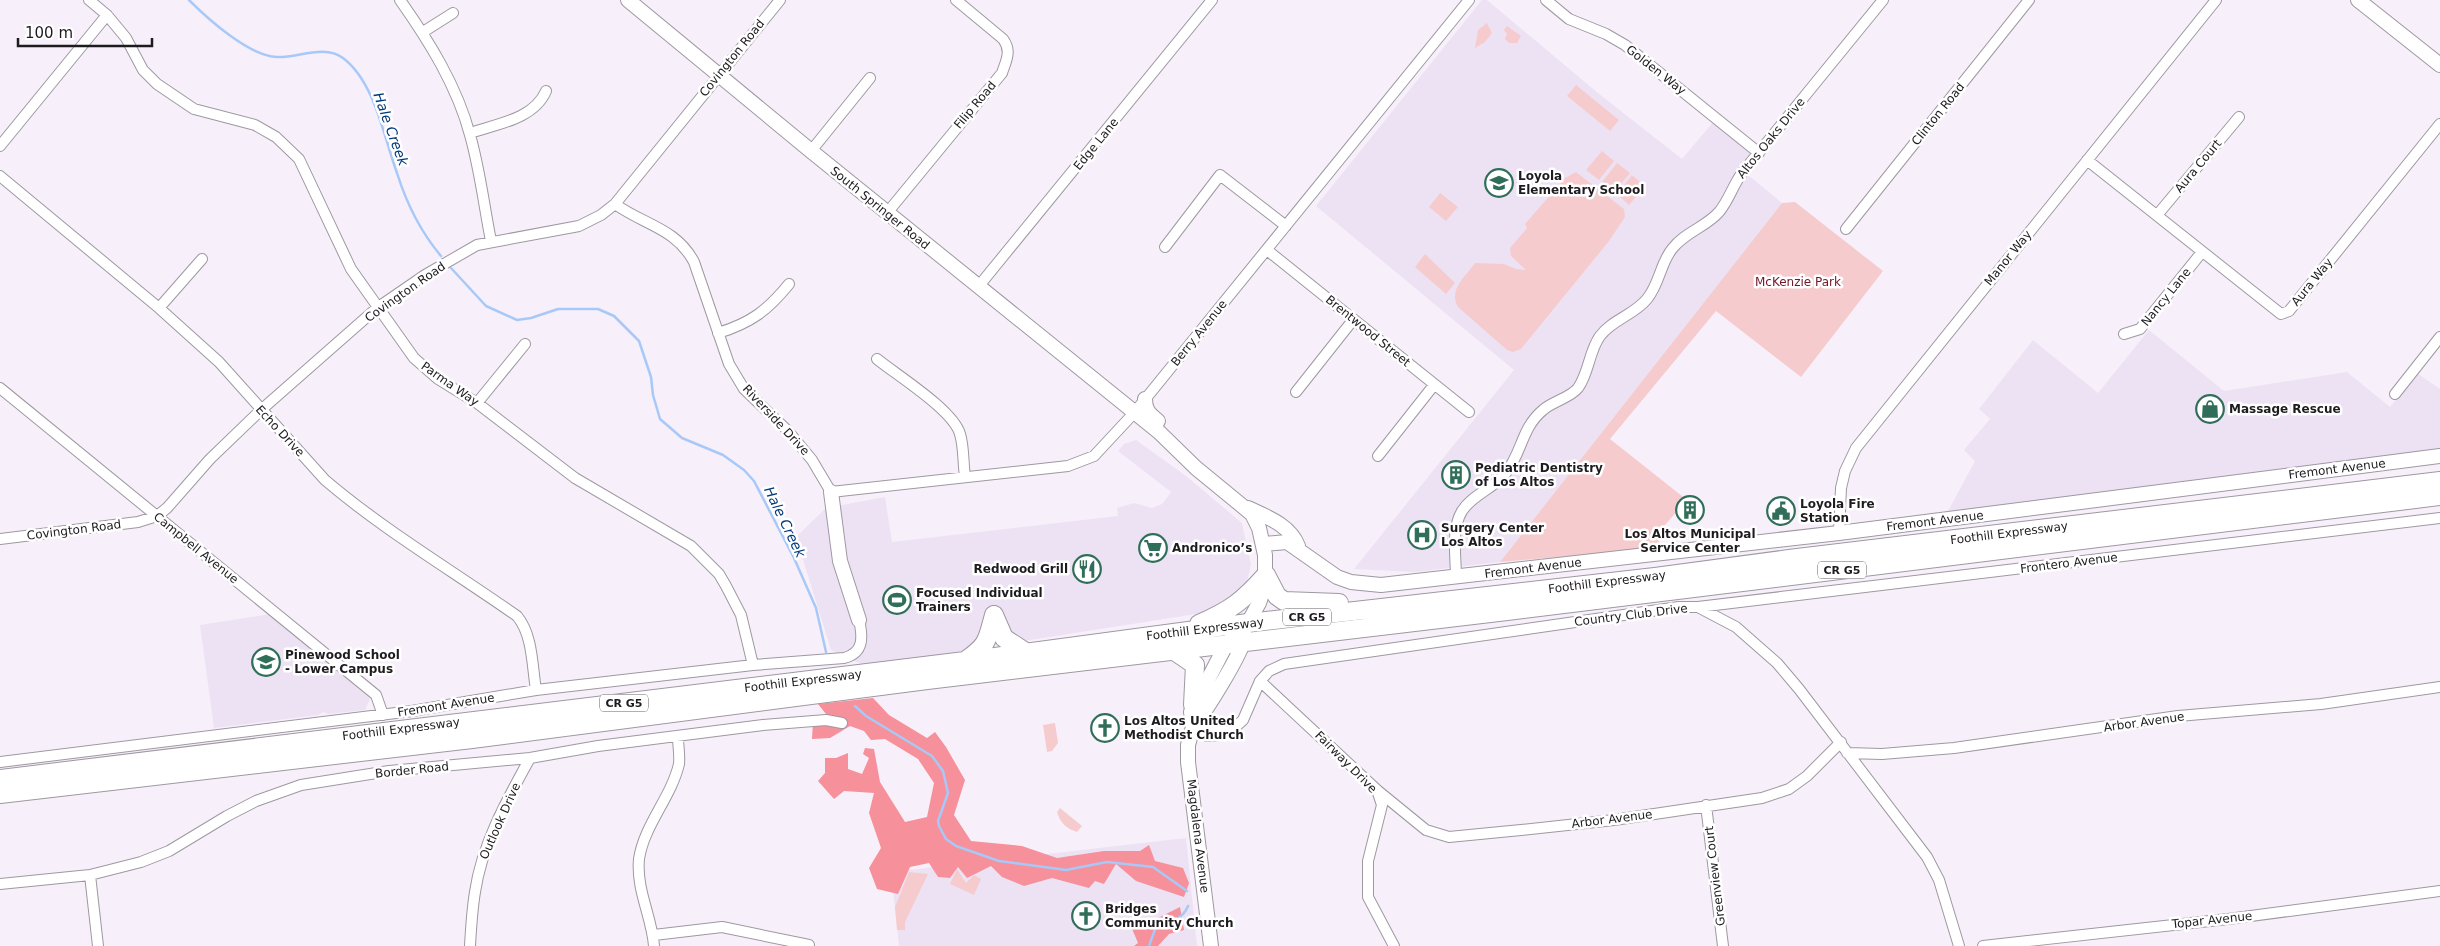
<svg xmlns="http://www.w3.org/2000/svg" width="2440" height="946" font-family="'DejaVu Sans',sans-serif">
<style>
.built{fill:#ede2f3}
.green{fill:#f6cbce}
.forest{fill:#f6909b}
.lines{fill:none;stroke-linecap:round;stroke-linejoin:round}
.stream{stroke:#a8c9f7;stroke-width:2.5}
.street-casing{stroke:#9e98a1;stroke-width:12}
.secondary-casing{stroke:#9e98a1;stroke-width:16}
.highway-casing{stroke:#9e98a1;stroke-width:20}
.street{stroke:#fff;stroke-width:10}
.secondary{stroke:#fff;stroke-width:14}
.highway{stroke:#fff;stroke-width:18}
.labels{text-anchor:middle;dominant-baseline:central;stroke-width:5;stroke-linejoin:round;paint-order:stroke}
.shield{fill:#fff;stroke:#625f62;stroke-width:1}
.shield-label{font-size:11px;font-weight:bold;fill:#1e1b1f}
.street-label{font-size:12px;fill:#1e1b1f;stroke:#fff}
.poi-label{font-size:12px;font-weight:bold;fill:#1e1b1f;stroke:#fff;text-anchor:start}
.park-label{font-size:12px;fill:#70172b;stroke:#fff}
.water-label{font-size:14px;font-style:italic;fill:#023a7b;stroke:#fff}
</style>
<rect width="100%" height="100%" fill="#f7f0fa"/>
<path class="built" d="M1482,0H1487L1598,93L1682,159L1714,121L1764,154L1748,175L1782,203L1500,562L1415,572L1354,569L1514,370L1316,206Z
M2149,330L2224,391L2347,372L2390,407L2417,373L2440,389V456L1947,513L1975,461L1964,450L1990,419L1979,409L2033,340L2098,393Z
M1136,440L1186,476L1242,523L1251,565L1247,581L1237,602L1215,611L866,666L831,650L796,537L826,508L885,497L892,542L1118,516L1117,508L1134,503L1152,508L1162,504L1171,492L1118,451L1124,444Z
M271,614L370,699L365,710L329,714L323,712L318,715L214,728L200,625Z
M1186,838L1197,946H899L891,872Z"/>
<path class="green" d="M1487,23L1492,33L1485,42L1475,48L1478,30Z
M1507,26L1521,36L1517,43H1509L1505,39L1507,34L1504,30Z
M1576,85L1619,120L1610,131L1567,96Z
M1602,151L1614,161L1599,180L1586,170Z
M1617,163L1630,173L1614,192L1602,182Z
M1576,172L1624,209L1625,217L1609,241L1521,349L1513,352L1507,350L1458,307C1448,290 1465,277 1475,263L1504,264L1516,269L1526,270L1511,256L1510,248L1527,228L1525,224L1565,178Z
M1632,175L1645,186L1629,205L1617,194Z
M1440,193L1458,207L1446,221L1429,207Z
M1795,202L1883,271L1801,377L1716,311L1610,439L1687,500L1657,534L1661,548L1500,562L1782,203Z
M1425,254L1455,283L1446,294L1415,267Z
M1055,723L1058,743L1052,751L1047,752L1043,725Z
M1060,808L1082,826L1077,832C1066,828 1061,824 1057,812Z
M957,869L966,883L974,875L981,879L974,895L950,884Z
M909,872L928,874L905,922V930H897L895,907Z"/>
<path class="forest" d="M873,698L889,715L927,738L935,732L946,747L965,780L954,815L971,841L1022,846L1057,858L1104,851H1140L1149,845L1155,861L1183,868L1189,883L1184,897L1136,881L1116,864L1104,884L1095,881L1089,888L1052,878L1024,886L1002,877L991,866L967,878L958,867L950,878L938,877L929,863L910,867L898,894L877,889L869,868L881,848L869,813L874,793L844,791L834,799L818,781L825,773V758H836L848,753V769L862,774L869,758L863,754L865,748L874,749L880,782L905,822L927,817L934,783L918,759L885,739L871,740L864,731L850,726L830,738L812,739L813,721L826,714L818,704Z
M1180,907L1184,930L1169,934L1158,946H1134L1138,943L1130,924L1137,914L1146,924Z"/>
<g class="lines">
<path class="stream" d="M189,0C208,19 249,56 277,57C298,58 324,44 343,58C375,82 384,138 397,173C407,205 420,231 441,256
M451,268L486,306L517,320L531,318L558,309H598L614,316L639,341L651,377L653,395L660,419L682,438L723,455L744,470L754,481L794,558L816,608L826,652
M855,706L866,716L932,756L943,771L948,793L938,821L939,826L946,839L956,846L999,861L1066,870L1107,862L1153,867L1187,891
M1149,946L1157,924C1169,924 1183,919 1188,906"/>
<defs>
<path id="street" d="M89,0L107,15L126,38L143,70L157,84L194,109L255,125L276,137L299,159L351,269L414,358L438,379L477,403L575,478L691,546L719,574L726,586L741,615L753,665
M400,0C429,41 457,86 470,135C480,170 484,206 491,241
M1546,0L1569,19L1606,34L1625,45L1759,153
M423,32L453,13
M470,133C497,124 534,119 546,91
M0,146L107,15
M811,151L870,78
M2087,160L2281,314L2289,311L2440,124
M0,176L159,308L219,362L325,480C385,531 453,571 517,616C533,635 532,666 536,690
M615,204C644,225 676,228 694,262L729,364L744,389L788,431L812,460L831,492L1068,466L1094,456L1134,413L1469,0
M887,213L1002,73C1006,61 1012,51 1003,39L956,0
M2158,214L2239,117
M1846,229L2029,0
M1165,247L1220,175L1286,226
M1267,250L1469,412
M978,287L1212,0
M159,308L202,259
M718,333C751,323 768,310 789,284
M2124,334L2140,329L2202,252
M877,359C898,376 953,410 960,434C964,447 963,463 965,477
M0,388L376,695L383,715
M1296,392L1353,320
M2395,394L2440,337
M477,403L525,344
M1378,456L1434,385
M1839,533L1841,488L1845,471L1856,448L2216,0
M0,539L138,522L157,516L167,508L210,459L261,410L377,308L425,275L477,245L579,226L601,215L615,204L780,0
M1456,578C1456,557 1451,529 1462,511C1473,494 1493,489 1505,474C1522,454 1521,428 1543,410C1553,401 1570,398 1578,388C1589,373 1589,351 1600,336C1613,319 1634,315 1647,299C1660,283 1660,264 1672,249C1685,232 1706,227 1719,212C1729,200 1733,185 1742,173C1789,115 1836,58 1883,0
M1698,607L2440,518
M1260,681L1377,790L1382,805L1368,861V897L1394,946
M1193,727L1207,736L1221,735L1233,729L1243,720L1260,681L1269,671L1284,664L1679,607H1698L1736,627L1777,663L1799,689L1927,857L1939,880L1959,946
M1194,727H1211L1224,732
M1847,753L1882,754L1954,748L2178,716L2321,704L2440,687
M0,762L412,711L536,690L753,665L844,658C864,653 863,637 859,620
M1377,790L1426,830L1449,837L1521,830L1614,820L1762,798L1789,789L1807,776L1841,742
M1706,805L1723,946
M90,875L98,946
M0,884L90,875L141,862L169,851L227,816L256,801L301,785L389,771L530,758L598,746L763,725L826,720L842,723
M654,935L722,927L809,945
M470,946C471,928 472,910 475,892C482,844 507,800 530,758
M654,946C652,917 636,890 639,859C644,825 671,798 679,764C680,756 678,745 678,737
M1983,946L2228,919L2440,891"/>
<path id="secondary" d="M628,0L811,151L1159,432L1196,468L1252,514L1259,528L1265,555V585L1259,603L1248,623L1227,643L1191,712L1193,727L1188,745V762L1211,946
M2358,0L2440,65
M1145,399C1145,411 1150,414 1158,421
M831,492L840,561L859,620
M1248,508C1267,517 1290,525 1298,546
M1263,544L1287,542L1337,577L1351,582L1381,585L1839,533L2440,456
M1193,727C1205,712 1242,654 1245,636"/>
<path id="highway" d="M994,615L1004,638L1027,653
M1199,624C1231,610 1243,601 1266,575L1277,596L1284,601L1339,603
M1173,650L1195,665L1193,705
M965,661C988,645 987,641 994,615
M0,779L965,661L1248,623L1655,577L1789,559L2440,481
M0,794L472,739L927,680L1507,611L2440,496"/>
</defs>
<use href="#street" class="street-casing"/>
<use href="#secondary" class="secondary-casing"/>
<use href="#highway" class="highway-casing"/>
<use href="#street" class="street"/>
<use href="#secondary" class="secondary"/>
<use href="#highway" class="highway"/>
</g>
<defs>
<symbol id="school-ring" viewBox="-11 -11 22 22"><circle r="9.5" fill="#fff" stroke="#306e59" stroke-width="1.5"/><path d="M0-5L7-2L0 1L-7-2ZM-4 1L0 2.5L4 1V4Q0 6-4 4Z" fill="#306e59"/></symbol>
<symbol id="shop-ring" viewBox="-11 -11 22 22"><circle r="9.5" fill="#fff" stroke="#306e59" stroke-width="1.5"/><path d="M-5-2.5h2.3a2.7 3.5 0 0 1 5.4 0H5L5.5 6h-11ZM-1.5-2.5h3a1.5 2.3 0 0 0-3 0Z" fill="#306e59"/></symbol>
<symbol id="building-ring" viewBox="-11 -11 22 22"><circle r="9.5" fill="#fff" stroke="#306e59" stroke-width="1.5"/><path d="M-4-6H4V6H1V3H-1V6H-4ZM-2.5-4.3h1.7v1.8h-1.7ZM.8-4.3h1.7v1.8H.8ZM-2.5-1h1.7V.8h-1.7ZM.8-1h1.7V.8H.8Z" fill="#306e59"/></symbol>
<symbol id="civic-ring" viewBox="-11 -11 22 22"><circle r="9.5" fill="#fff" stroke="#306e59" stroke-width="1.5"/><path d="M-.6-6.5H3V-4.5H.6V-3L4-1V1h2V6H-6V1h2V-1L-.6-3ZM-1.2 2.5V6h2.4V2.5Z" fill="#306e59"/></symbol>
<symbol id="hospital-ring" viewBox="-11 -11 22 22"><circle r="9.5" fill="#fff" stroke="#306e59" stroke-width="1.5"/><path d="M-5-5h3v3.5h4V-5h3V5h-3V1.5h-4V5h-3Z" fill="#306e59"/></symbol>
<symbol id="supermarket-ring" viewBox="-11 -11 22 22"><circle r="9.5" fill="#fff" stroke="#306e59" stroke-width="1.5"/><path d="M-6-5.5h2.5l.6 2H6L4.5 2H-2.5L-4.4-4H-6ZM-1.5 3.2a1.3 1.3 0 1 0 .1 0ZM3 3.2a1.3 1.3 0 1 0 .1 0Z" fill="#306e59"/></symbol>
<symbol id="restaurant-ring" viewBox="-11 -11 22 22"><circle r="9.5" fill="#fff" stroke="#306e59" stroke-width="1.5"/><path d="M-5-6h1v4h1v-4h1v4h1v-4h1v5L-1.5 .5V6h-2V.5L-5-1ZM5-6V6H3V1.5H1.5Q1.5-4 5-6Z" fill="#306e59"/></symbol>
<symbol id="stadium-ring" viewBox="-11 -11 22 22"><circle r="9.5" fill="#fff" stroke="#306e59" stroke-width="1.5"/><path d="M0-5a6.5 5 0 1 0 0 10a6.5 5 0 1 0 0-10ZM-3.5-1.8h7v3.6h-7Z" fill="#306e59"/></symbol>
<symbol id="church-ring" viewBox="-11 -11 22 22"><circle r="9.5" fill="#fff" stroke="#306e59" stroke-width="1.5"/><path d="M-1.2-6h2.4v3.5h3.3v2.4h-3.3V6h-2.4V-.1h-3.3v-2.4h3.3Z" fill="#306e59"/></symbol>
</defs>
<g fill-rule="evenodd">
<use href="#school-ring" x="1483" y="167" width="32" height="32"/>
<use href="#shop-ring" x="2194" y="393" width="32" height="32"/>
<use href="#building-ring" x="1440" y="459" width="32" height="32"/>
<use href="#building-ring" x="1674" y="494" width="32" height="32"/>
<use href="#civic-ring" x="1765" y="495" width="32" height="32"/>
<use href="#hospital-ring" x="1406" y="519" width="32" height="32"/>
<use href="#supermarket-ring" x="1137" y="532" width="32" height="32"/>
<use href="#restaurant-ring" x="1071" y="553" width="32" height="32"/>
<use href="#stadium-ring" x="881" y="584" width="32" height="32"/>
<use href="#school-ring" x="250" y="646" width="32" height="32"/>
<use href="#church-ring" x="1089" y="712" width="32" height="32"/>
<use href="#church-ring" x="1070" y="900" width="32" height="32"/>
</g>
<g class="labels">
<g class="shield">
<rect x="1818" y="561.5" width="48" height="17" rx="4"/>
<rect x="1283" y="608.5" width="48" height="17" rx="4"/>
<rect x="600" y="694.5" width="48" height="17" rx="4"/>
</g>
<g class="shield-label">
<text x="1842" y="570">CR G5</text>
<text x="1307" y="617">CR G5</text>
<text x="624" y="703">CR G5</text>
</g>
<g class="street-label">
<text transform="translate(732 58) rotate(-51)">Covington Road</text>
<text transform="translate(1656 70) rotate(38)">Golden Way</text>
<text transform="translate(975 105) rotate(-50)">Filip Road</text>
<text transform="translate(1938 114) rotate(-51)">Clinton Road</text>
<text transform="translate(1771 138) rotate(-51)">Altos Oaks Drive</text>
<text transform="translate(1096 144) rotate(-51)">Edge Lane</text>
<text transform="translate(2198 166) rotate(-50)">Aura Court</text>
<text transform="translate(880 208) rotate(39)">South Springer Road</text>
<text transform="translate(2008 258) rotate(-51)">Manor Way</text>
<text transform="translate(2312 282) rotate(-51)">Aura Way</text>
<text transform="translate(405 292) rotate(-35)">Covington Road</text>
<text transform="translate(2166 297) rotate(-51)">Nancy Lane</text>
<text transform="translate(1368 331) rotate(39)">Brentwood Street</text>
<text transform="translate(1199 333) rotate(-51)">Berry Avenue</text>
<text transform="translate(450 384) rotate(35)">Parma Way</text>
<text transform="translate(776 420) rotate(47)">Riverside Drive</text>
<text transform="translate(280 431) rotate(47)">Echo Drive</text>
<text transform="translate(2337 469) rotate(-7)">Fremont Avenue</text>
<text transform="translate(1935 521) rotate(-7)">Fremont Avenue</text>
<text transform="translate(74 530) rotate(-7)">Covington Road</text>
<text transform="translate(2009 533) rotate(-7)">Foothill Expressway</text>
<text transform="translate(196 548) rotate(39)">Campbell Avenue</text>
<text transform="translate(2069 563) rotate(-7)">Frontero Avenue</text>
<text transform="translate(1533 568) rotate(-7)">Fremont Avenue</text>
<text transform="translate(1607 582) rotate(-7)">Foothill Expressway</text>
<text transform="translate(1631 615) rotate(-7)">Country Club Drive</text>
<text transform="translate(1205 629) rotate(-7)">Foothill Expressway</text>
<text transform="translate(803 681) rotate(-7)">Foothill Expressway</text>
<text transform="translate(446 705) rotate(-9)">Fremont Avenue</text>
<text transform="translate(2144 722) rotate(-8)">Arbor Avenue</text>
<text transform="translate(401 729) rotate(-7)">Foothill Expressway</text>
<text transform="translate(1346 762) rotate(45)">Fairway Drive</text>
<text transform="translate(412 770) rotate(-6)">Border Road</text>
<text transform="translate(1612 819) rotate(-7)">Arbor Avenue</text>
<text transform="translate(500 821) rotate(-66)">Outlook Drive</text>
<text transform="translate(1198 836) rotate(83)">Magdalena Avenue</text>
<text transform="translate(1715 876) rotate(-97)">Greenview Court</text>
<text transform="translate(2212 920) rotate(-6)">Topar Avenue</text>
</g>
<g class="poi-label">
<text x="1518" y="176">Loyola<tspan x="1518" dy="14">Elementary School</tspan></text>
<text x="2229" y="409">Massage Rescue</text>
<text x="1475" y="468">Pediatric Dentistry<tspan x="1475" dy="14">of Los Altos</tspan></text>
<text x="1800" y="504">Loyola Fire<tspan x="1800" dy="14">Station</tspan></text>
<text x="1441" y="528">Surgery Center<tspan x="1441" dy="14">Los Altos</tspan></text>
<text x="1690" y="534" text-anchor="middle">Los Altos Municipal<tspan x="1690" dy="14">Service Center</tspan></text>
<text x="1172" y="548">Andronico’s</text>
<text x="1068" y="569" text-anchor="end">Redwood Grill</text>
<text x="916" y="593">Focused Individual<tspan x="916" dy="14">Trainers</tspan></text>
<text x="285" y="655">Pinewood School<tspan x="285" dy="14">- Lower Campus</tspan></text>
<text x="1124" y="721">Los Altos United<tspan x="1124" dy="14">Methodist Church</tspan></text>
<text x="1105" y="909">Bridges<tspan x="1105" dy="14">Community Church</tspan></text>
</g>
<g class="park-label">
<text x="1798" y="282">McKenzie Park</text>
</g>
<g class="water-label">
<text transform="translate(391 129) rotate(70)">Hale Creek</text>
<text transform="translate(785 522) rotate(64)">Hale Creek</text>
</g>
</g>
<path d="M18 38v8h134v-8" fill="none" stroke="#1e1b1f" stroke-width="2.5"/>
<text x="25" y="38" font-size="15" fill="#1e1b1f" stroke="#ffffff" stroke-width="4" paint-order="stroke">100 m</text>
</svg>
